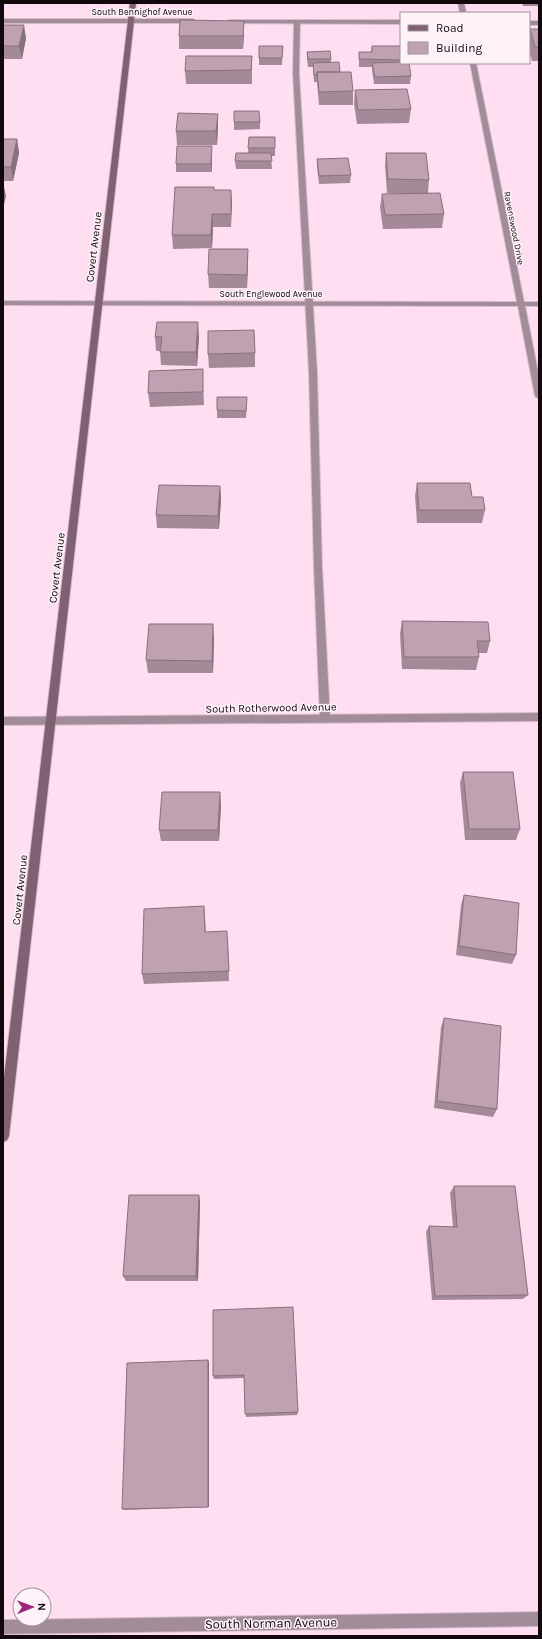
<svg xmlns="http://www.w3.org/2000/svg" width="542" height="1639" font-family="Karla,sans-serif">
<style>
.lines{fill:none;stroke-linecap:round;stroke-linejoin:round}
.service-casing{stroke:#d8bccc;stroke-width:2}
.minor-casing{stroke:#d8bccc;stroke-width:2}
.secondary-casing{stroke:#d8bccc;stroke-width:2}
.service{fill:#a38c99;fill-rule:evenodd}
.minor{fill:#a38c99;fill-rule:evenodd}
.secondary{fill:#806073;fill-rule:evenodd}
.wall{fill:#a48a99}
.shaded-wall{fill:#86717d}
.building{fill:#bfa1b2;stroke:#86717d}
.labels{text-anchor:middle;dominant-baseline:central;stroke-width:3;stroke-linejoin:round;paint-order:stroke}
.far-street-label{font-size:9px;fill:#12080e;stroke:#fff2f9}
.street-label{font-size:11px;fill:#12080e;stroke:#fff2f9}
.near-street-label{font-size:13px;fill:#12080e;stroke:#fff2f9}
</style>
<rect width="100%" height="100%" fill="#fedef0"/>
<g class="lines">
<defs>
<path id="service" d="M297,20L300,22L299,73L317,372L322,567L330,719L325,723L320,719L314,567L309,372L293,73L294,22Z"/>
<path id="minor" d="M458,3H464L466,13H460Z
M3,19H193L196,21L193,23H3Z
M229,20H401V24L231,23L228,21Z
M529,21H539V25H529Z
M470,63H476L524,302H539V306H525L539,377V399L535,396L518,306L3,305V301L517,302Z
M539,713V721L3,725V717Z
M539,1612V1626L3,1634V1620Z"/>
<path id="secondary" d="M130,3H136L9,1136L7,1140L3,1142V1086Z"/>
</defs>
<use href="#service" class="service-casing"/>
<use href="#minor" class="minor-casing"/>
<use href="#secondary" class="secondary-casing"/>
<use href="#service" class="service"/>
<use href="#minor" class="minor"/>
<use href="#secondary" class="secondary"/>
</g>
<path class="wall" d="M522,3H539V6H523Z
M3,25L26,38L22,59H3Z
M530,29H539V61H532L529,49Z
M244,34L243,49H179V36Z
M259,46H283L282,65H259Z
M372,46H401V63L411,76L410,84H374L372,70V67H359V52H371Z
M307,52L331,59V62L340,72L353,91V105H319L317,82H314L313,67H308L307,59Z
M252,56V84H186L185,71Z
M355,90L411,109L409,123L357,124L354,104Z
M234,111L260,122V129L234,130Z
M218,127L217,145H177L176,131Z
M249,137H275V156H271L272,169H236L235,161L248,153Z
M3,139H17L19,153L13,181H3Z
M212,153V172H176V164Z
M386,153L429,180L428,193L444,214L442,228L383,229L380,207L382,194L408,193H387L385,166Z
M317,159L351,175L350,183L319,184L317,167Z
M215,190H231V227H213L212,248L173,249L172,235Z
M248,249L247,288H209L208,274Z
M199,336L197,366L161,365L160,351H156L155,337Z
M255,353V367L209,368L208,354Z
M203,383L204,405L150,407L148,393Z
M247,404L246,418H217V410Z
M417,483L485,510L482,523H417L415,496Z
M220,486L221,499L219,529L157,528L156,515Z
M402,621L490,641L487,653H478L479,657L476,670L402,669L400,634Z
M214,637L213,673H148L146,660Z
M463,772L520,829L516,840H465L460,783Z
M221,804L219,841H161L159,830Z
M464,895L516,955L512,964L456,955L461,905Z
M205,916V932L228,941L229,981L144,984L142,974Z
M444,1018L497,1109L493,1117L434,1108L441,1027Z
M454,1186L528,1295L523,1299L432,1300L426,1232L429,1226L453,1227L450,1193Z
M200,1201L198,1281H126L123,1276Z
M213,1310L298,1412L297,1415L246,1417L244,1378L214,1379L213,1376Z
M208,1360L209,1364V1507L125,1510L122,1509Z"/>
<path class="shaded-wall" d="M244,21V34L243,49V36Z
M24,25L26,38L22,59L19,46Z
M218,114V127L217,145L216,131Z
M17,139L19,153L13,181L11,167Z
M212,146V172L211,164Z
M3,182L6,196L3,209Z
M231,190L232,204L231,227Z
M212,214L213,227L212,248L211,235Z
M248,249V263L247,288V275Z
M198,322L199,336L197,366L196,352Z
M220,486L221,499L219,529L218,516Z
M213,624L214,637L213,673L212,661Z
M220,792L221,804L219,841L218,830Z
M204,906L205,916L206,942L205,932Z
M199,1195L200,1201L198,1281L196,1276Z
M208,1360L209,1364V1507H208Z"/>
<path class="building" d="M180,20L244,21L243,36H179Z
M3,25H24L19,46H3Z
M530,29H539V47H535Z
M259,46H283L282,58H259Z
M372,46H401V60L359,59V52H372Z
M330,51L331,59H308L307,52Z
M186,56H252L251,70L185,71Z
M339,62L340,72H317V75H314L313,63Z
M401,62V63H409L411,76L375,77L372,63Z
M317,72H351L353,91L319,92Z
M407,89L411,109L358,110L355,90Z
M234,111H259L260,122H234Z
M178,113L218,114L216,131H176Z
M249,137H275V148H248Z
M3,139H17L11,167H3Z
M177,146H212L211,164H176Z
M236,153H271L272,161H235Z
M386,153H426L429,180L388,179Z
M348,158L351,175L319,176L317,159Z
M175,187H214V190H231V214H212L211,235H172Z
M440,193L444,214L385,215L382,194Z
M209,249H248L247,275L208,274Z
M157,322H198L196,352H160L162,337H155Z
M254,330L255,353L208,354V331Z
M203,369V392L148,393L149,371Z
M217,397H247L246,411L217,410Z
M417,483H470L472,497H483L485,510H419Z
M159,485L220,486L218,516L156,515Z
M402,621L488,622L490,641H477L479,657H404Z
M149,624H213L212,661L146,660Z
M463,772H513L520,829H469Z
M162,792H220L218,830H159Z
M464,895L519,903L516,955L459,946Z
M204,906L205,932L227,931L229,971L142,974L144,909Z
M444,1018L501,1026L497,1109L437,1101Z
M454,1186H515L528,1295L435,1296L429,1226L457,1227Z
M129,1195H199L196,1276H123Z
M293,1307L298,1412L245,1414L244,1375L213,1376V1310Z
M208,1360V1507L122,1509L127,1363Z"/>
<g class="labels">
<g class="far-street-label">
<text x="142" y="12">South Bennighof Avenue</text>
<text transform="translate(514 228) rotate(79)">Ravenswood Drive</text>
<text x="271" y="294">South Englewood Avenue</text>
</g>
<g class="street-label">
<text transform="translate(94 247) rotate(-83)">Covert Avenue</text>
<text transform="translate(57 568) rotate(-83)">Covert Avenue</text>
<text transform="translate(271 708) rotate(-1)">South Rotherwood Avenue</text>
<text transform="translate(20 890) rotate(-84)">Covert Avenue</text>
</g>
<g class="near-street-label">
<text transform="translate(271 1623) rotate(-1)">South Norman Avenue</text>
</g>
</g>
<rect width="542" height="1639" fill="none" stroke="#12080e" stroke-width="8"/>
<rect x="400" y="12" width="130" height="52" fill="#fff2f9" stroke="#a0949b"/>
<rect x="408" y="25" width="20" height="6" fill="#806073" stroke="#a0949b"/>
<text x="436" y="32" font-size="12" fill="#12080e">Road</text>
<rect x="408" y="42" width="20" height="12" fill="#bfa1b2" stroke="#a0949b"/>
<text x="436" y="52" font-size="12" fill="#12080e">Building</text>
<g transform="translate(32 1607) rotate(89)"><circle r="19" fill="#fff2f9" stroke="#a0949b"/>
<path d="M0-3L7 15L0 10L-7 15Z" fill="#9f247b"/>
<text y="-6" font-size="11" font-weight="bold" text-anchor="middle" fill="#12080e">N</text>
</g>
</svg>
